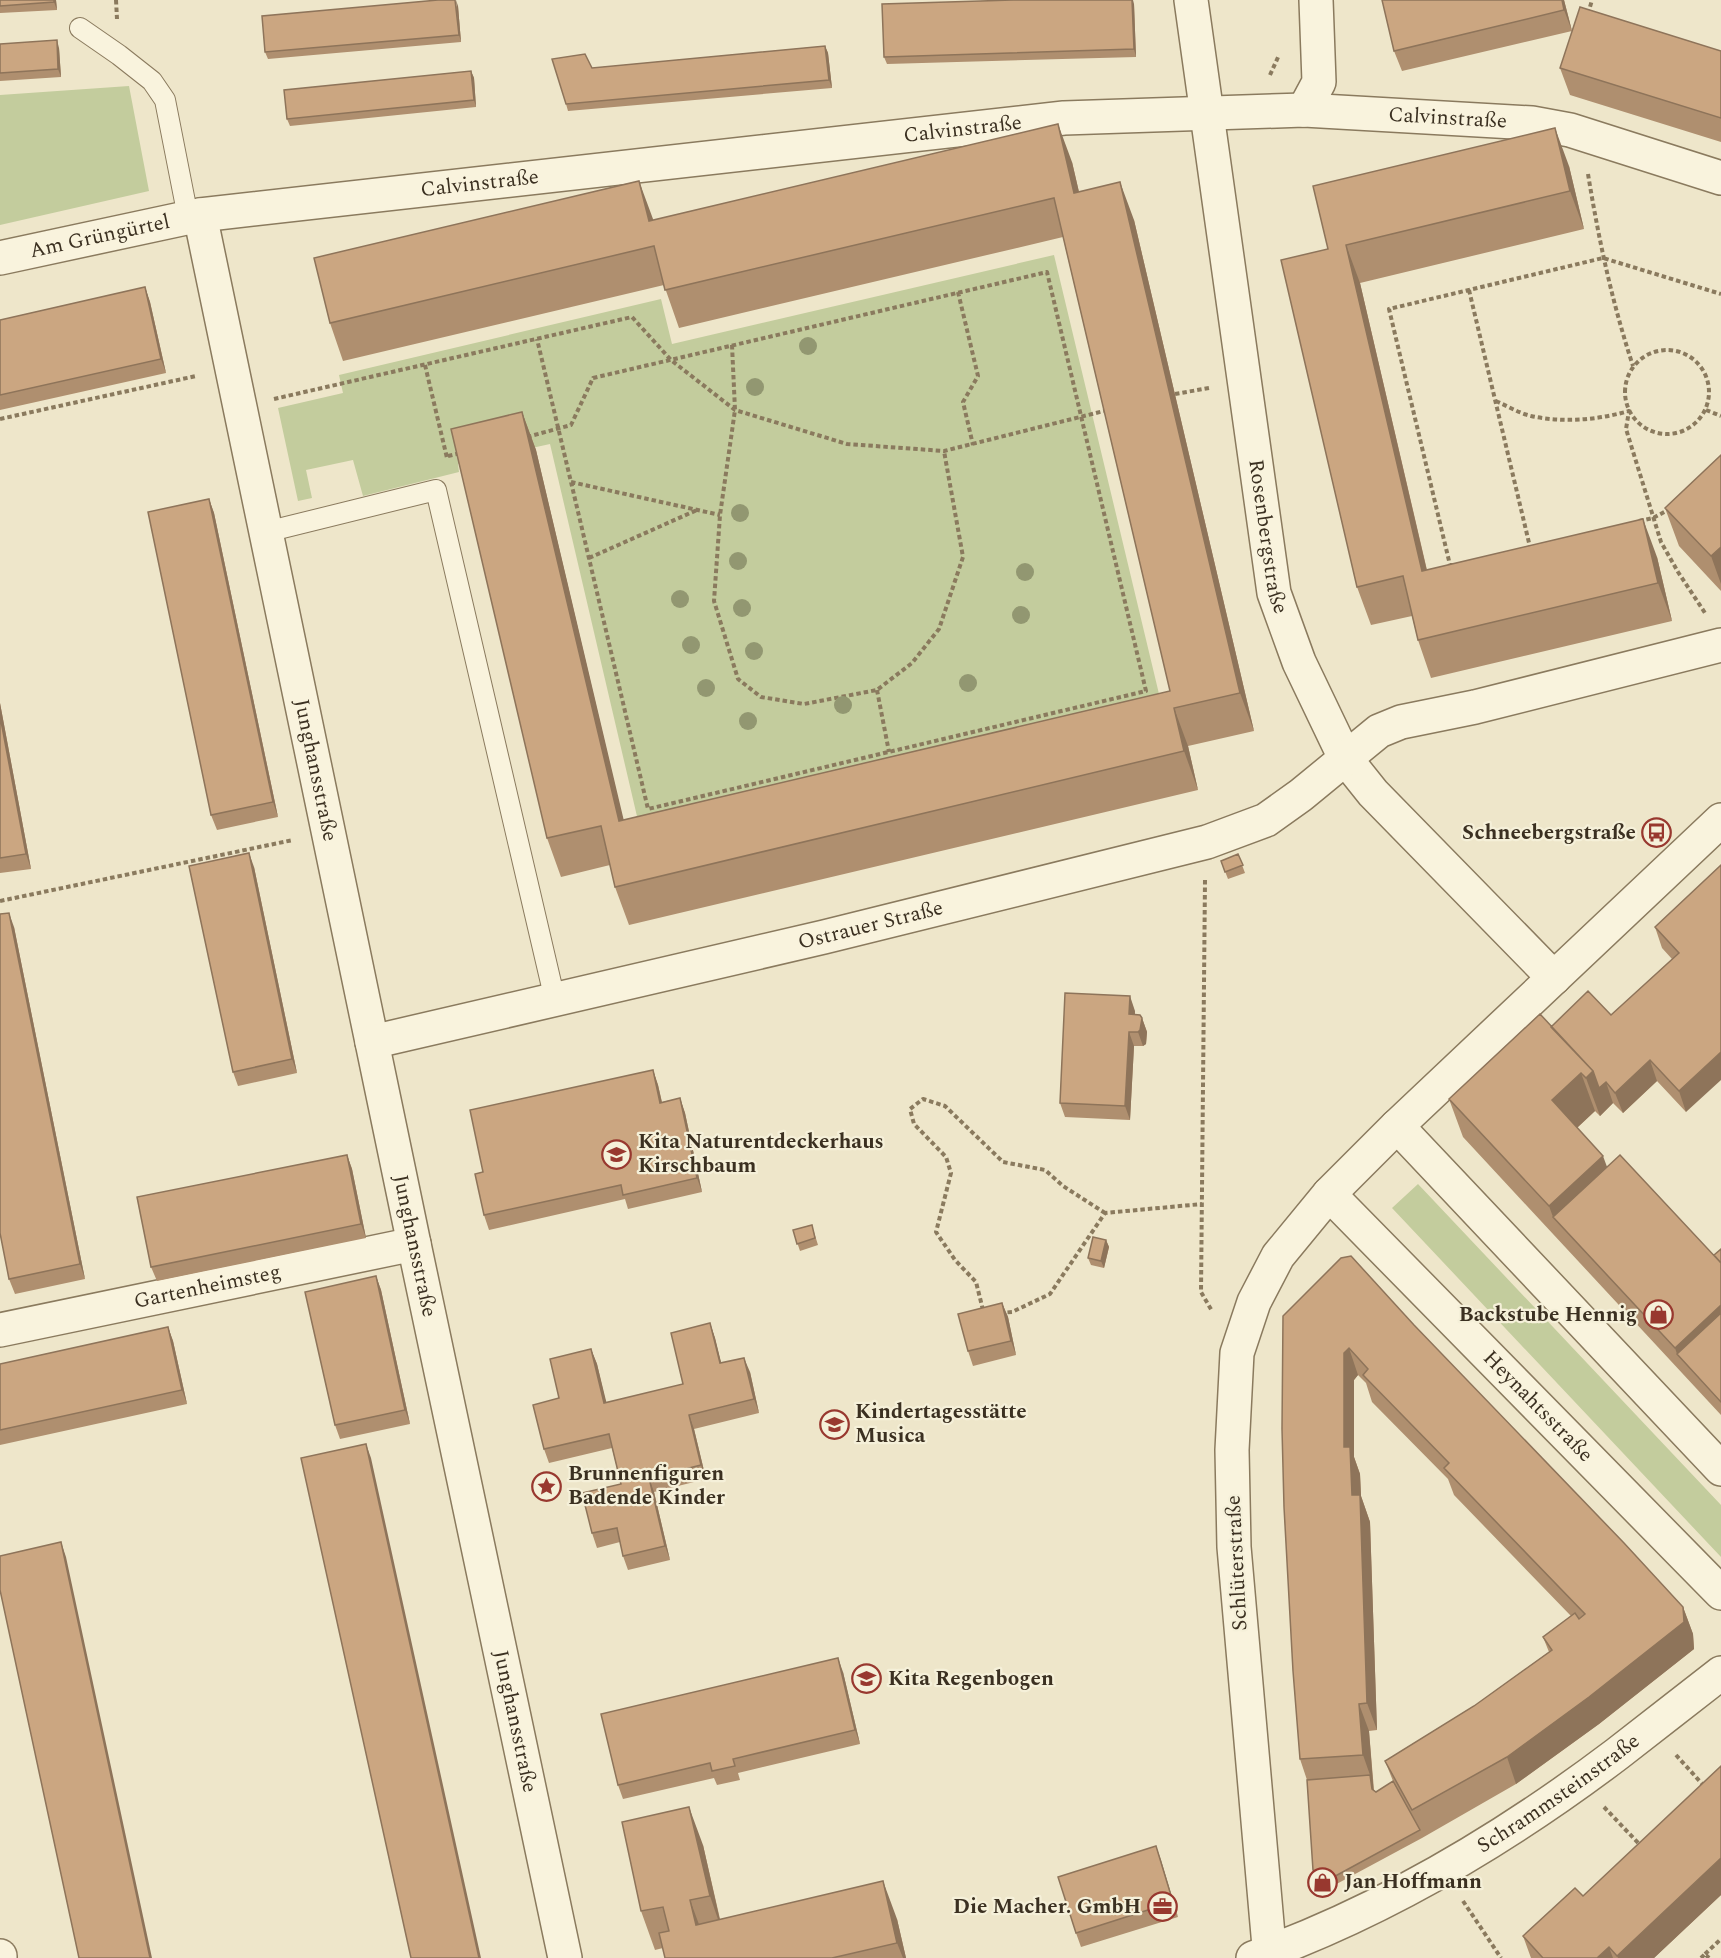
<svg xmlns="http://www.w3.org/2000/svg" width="1721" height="1958" font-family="Spectral,serif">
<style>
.green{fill:#c3cc9d}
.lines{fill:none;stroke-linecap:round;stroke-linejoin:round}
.service-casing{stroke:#8a7a5e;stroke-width:22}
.minor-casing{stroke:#8a7a5e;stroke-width:36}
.tertiary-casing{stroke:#8a7a5e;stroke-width:36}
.path{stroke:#8a7a5e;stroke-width:4;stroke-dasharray:4.5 3;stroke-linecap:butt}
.service{stroke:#f9f3dd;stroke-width:20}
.minor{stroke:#f9f3dd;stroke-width:33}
.tertiary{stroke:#f9f3dd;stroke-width:33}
.tree{fill:#929771}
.wall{fill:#af8f6f;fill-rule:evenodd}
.shaded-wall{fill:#8e745a}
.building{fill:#cba681;stroke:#8e745a;stroke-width:1.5}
.labels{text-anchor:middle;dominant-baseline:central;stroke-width:4.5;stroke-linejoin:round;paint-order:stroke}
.street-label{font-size:21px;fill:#3b3021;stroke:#f5f0d9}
.poi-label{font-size:21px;font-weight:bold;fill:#3b3021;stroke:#f5f0d9;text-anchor:start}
</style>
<rect width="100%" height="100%" fill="#eee6ca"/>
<path class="green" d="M129,86L149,191L0,225V95Z
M1054,255L1165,719L643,842L550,444L458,464L459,472L363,496L353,460L306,470L312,498L298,501L278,408L343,393L339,375L661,299L672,344Z
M1418,1184L1721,1505V1557L1392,1208Z"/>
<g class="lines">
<defs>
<path id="service" d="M80,28L119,55L152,81L165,100L188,217
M266,532L436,490L555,1000"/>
<g id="minor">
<path id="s1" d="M1191,0L1274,593L1299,662L1345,758L1373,793L1554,978"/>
<path d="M1304,110L1319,82L1316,0"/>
<path id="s2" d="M200,215L414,1244L565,1958"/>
<path id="s3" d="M0,258L200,215L1064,118L1304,110L1532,123L1570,130L1721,178"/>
<path id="s4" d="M372,1042L824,937L1207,842L1266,820L1301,795L1379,731L1401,722L1475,707L1721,645"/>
<path id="s5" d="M0,1330L414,1244"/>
<path d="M0,1956V1958"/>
<path id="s6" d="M1253,1958C1384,1911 1506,1838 1617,1754C1652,1727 1686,1700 1721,1673"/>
</g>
<g id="tertiary">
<path d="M1397,1126L1721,1469"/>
<path id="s7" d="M1329,1194L1721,1593"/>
<path d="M1270,1958L1234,1547L1232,1450L1237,1353L1254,1302L1278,1256L1329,1194L1397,1126L1721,820"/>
</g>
</defs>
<use href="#service" class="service-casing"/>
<use href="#minor" class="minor-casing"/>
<use href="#tertiary" class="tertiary-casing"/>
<path class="path" d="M116,0L117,19
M1588,14L1592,0
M1270,75L1279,55
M1588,174C1599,241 1612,302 1633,366
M1469,290L1530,547
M958,292L978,376L963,402L973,445
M732,345L735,410L720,515L714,601L738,679L761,697L804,704L877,690L912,663L939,629L963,557L944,451
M1625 392a42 42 0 1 1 84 0a42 42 0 1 1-84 0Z
M425,365L447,458
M1175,394L1209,388
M274,399L632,317L671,360L735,410L847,444L944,451L1108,410
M1496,401C1507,406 1519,413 1531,416C1564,423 1597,420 1629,411L1626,429L1661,542L1678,572L1705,613
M1706,410L1721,416
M0,419L196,376
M527,437L571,425L593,378L1047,272L1146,691L648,809L571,482L537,339
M448,456L461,453
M571,482L720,515
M1639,521L1653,518L1668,510
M589,558L697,510
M1453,565H1450L1389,309L1603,258L1721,294
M877,690L889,752
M1205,880L1201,1292L1212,1311
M0,901L293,840
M983,1310L976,1282L955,1260L936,1232L951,1173L946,1157L914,1124L910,1109L923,1099L945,1106L1003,1162L1045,1170L1063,1186L1105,1213
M1000,1313L1012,1312L1050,1294L1105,1213L1202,1204
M1676,1755L1705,1787
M1604,1807L1642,1847
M1463,1901L1501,1958
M1705,1954L1721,1939
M1701,1958L1705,1954L1709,1958"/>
<use href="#service" class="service"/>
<use href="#minor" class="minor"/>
<use href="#tertiary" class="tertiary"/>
</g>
<g class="tree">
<circle cx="808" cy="346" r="9"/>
<circle cx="755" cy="387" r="9"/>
<circle cx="740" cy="513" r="9"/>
<circle cx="738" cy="561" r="9"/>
<circle cx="1025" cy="572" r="9"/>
<circle cx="680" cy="599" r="9"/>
<circle cx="742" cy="608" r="9"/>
<circle cx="1021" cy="615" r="9"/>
<circle cx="691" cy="645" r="9"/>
<circle cx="754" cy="651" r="9"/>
<circle cx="968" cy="683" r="9"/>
<circle cx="706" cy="688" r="9"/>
<circle cx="843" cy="705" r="9"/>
<circle cx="748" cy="721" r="9"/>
</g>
<path class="wall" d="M0,0H56L57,10L0,13Z
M1564,0L1572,31L1402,71L1394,51Z
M1134,4L1136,57L887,64L884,57Z
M458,6L461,42L268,59L265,52Z
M0,44L59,48L61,77L0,81Z
M825,46L828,53L832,88L568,111L566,104L592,68Z
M1721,51V142L1570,95L1560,68Z
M471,71L474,78L476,107L290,126L287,119Z
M1072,162L1079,192L1134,220L1254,731L1188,746L1198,790L629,925L615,887L610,865L561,877L547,838L522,412L536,450L623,820L1170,691L1063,237L679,328L664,285L343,361L330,323L653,220Z
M1569,166L1584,229L1360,283L1427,570L1657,557L1672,621L1431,678L1418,640L1412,616L1371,625L1357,587L1328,249Z
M145,287L150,302L166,373L0,410V320Z
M1721,455V591L1679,546L1665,508Z
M209,499L214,513L278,817L217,830L211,815Z
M0,703L31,869L0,873Z
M1238,854L1245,873L1228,879L1221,861Z
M1721,865L1686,1112L1657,1081L1623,1113L1613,1103L1600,1116L1595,1111L1577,1128L1607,1167L1714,1255L1721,1249V1415L1463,1137L1449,1099L1551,1027L1611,1015L1672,959L1662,948L1655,927Z
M254,867L297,1073L238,1086L233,1072Z
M14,927L85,1279L15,1294L9,1279Z
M1135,1011V1015L1142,1018L1147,1032L1146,1044L1143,1046H1134L1130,1120L1065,1117L1060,1103Z
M653,1070L658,1085L662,1102L680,1098L685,1113L702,1192L628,1209L625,1199L489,1230L484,1215L483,1172Z
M347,1155L352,1169L366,1238L157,1281L151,1267Z
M793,1230L814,1232L818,1245L800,1251Z
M1106,1240L1109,1247L1104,1268L1091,1265L1088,1258Z
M376,1276L381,1290L410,1424L340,1439L335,1425Z
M1002,1303L1008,1317L1016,1355L973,1366L968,1351Z
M1283,1316L1414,1325L1683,1607L1693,1634L1694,1649L1599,1724L1516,1784L1422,1838L1331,1887L1315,1877L1313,1870L1307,1780L1300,1759ZM1358,1375L1366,1383L1372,1402L1448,1479L1454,1495L1571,1616L1543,1637L1549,1652L1474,1706L1385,1761L1393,1781L1376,1792L1374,1790L1369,1731L1377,1730L1370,1522L1361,1496L1360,1474L1354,1457V1380Z
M710,1323L715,1338L721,1363L750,1372L759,1413L694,1429L706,1479L654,1492L670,1560L628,1570L623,1556L620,1542L597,1548L592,1533L621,1484L612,1448L549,1463L544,1449L559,1398L591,1349L597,1364L606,1403L683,1384Z
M168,1327L173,1341L187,1404L0,1445V1364Z
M843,1672L860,1744L738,1773L740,1780L717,1785L714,1778L623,1799L618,1785Z
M703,1845L720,1919H897L906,1958H665L663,1948L655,1950L641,1911Z
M1156,1846L1178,1917L1081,1947L1076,1933Z
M1721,1895L1654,1958H1531L1523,1936L1583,1896Z"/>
<path class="shaded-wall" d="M54,0H56L57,10L54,2Z
M456,0L458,6L461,42L459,35Z
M1132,0H1133L1134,4L1136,57L1134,49Z
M1562,0H1564L1572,31L1564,10Z
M57,40L59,48L61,77L58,69Z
M825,46L828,53L832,88L829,80Z
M471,71L474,78L476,107L474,100Z
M1058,124L1072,162L1088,231L1074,193Z
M1555,128L1569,166L1584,229L1570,191Z
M639,181L653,219L663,259L649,221Z
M1120,182L1134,220L1254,731L1240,693Z
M1346,245L1360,283L1436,610L1422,571Z
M145,287L150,302L166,373L161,359Z
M522,412L536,450L633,859L619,821Z
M209,499L214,513L278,817L273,802Z
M1643,519L1657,557L1672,621L1658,583Z
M1721,547V584L1711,556Z
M0,703L31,869L26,854L0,716Z
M1174,708L1188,746L1198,790L1184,751Z
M249,853L254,867L297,1073L292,1059Z
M9,913L14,927L85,1279L80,1264Z
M1130,996L1135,1011L1134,1028L1129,1014Z
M1142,1018L1147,1032L1146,1044L1143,1046L1138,1032Z
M1129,1032L1134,1046L1130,1120L1125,1106Z
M1721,1052V1080L1686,1112L1679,1091Z
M1650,1060L1657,1081L1623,1113L1615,1093Z
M653,1070L658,1085L665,1117L660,1103Z
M1593,1071L1606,1082L1613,1103L1600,1116L1586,1078Z
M1581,1073L1595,1111L1566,1138L1552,1100Z
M680,1098L685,1113L702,1192L697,1178Z
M347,1155L352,1169L366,1238L361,1224Z
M1603,1156L1617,1194L1553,1217L1549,1206Z
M1106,1240L1109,1247L1104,1268L1101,1261Z
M376,1276L381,1290L410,1424L405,1410Z
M1002,1303L1008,1317L1016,1355L1011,1341Z
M1721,1305V1341L1677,1354L1675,1348Z
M710,1323L715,1338L725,1378L720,1363Z
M168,1327L173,1341L187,1404L182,1390Z
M1349,1348L1358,1375L1354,1380V1457L1360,1474L1361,1496L1370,1522L1377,1730L1367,1703L1352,1495L1344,1447V1353Z
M591,1349L597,1364L610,1417L604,1403Z
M744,1358L750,1372L759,1413L754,1399Z
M689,1415L694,1429L706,1479L701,1465Z
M366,1444L371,1458L481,1958H479Z
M649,1478L654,1492L670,1560L665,1546Z
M61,1542L66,1557L152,1958H150Z
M1683,1607L1693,1634L1694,1649L1599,1724L1516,1784L1507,1757Z
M838,1658L843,1672L860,1744L855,1730Z
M1359,1704L1369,1731L1374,1796L1372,1789L1370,1775L1363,1755Z
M689,1807L703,1845L723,1934L710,1896Z
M1156,1846L1161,1860L1178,1917L1173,1902Z
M1721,1858V1895L1654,1958H1618L1617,1956Z
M883,1881L897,1919L906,1958H903L897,1943Z
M690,1900L704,1938L696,1925Z
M1609,1947L1613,1958H1597Z"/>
<path class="building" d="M0,0H54V2L0,6Z
M438,0H455L459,35L265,52L262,16Z
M1013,0H1132L1134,49L884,57L882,4Z
M1382,0H1562L1564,10L1394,51Z
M1580,7L1721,51V118L1560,68Z
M57,40L58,69L0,73V44Z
M825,46L829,80L566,104L552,59L585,54L592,68Z
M471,71L474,100L287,119L284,90Z
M1058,124L1074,193L1120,182L1240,693L1174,708L1184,751L615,887L601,826L547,838L451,429L522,412L619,821L1170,691L1054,198L665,290L654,246L330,323L314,258L639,181L649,221Z
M1555,128L1570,191L1346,245L1422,571L1643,519L1658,583L1418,640L1403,576L1357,587L1281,260L1328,249L1313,186Z
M145,287L161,359L0,395V320Z
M1721,455V547L1711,556L1665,508Z
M209,499L273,802L211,815L148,512Z
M0,716L26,854L0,858Z
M249,853L292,1059L233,1072L189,866Z
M1238,854L1243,865L1225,872L1221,861Z
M1721,865V1052L1679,1091L1650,1060L1615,1093L1606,1082L1599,1088L1593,1071L1551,1027L1588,991L1611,1015L1679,953L1655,927Z
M9,913L80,1264L9,1279L0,1233V914Z
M1065,993L1130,996L1129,1014L1140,1015L1142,1018L1140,1030L1138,1032H1129L1125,1106L1060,1103Z
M1540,1014L1593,1071L1586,1078L1581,1073L1552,1100L1603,1156L1549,1206L1449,1099Z
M653,1070L660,1103L680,1098L697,1178L623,1195L621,1185L484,1215L475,1174L483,1172L470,1110Z
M347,1155L361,1224L151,1267L137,1197Z
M1620,1155L1721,1263V1305L1675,1348L1553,1217Z
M812,1225L815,1238L797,1244L793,1230Z
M1093,1237L1106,1240L1101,1261L1088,1258Z
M1721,1249V1263L1714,1255Z
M1351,1256L1414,1325L1624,1543L1683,1607L1684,1622L1589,1697L1507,1757L1412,1810L1385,1761L1474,1706L1552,1650L1543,1637L1575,1613L1579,1619L1585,1614L1444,1468L1449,1463L1363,1375L1368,1369L1349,1348L1344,1353V1447H1350L1352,1495H1360L1367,1703L1359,1704L1363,1755L1300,1759L1293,1671L1284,1507L1282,1429L1283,1316L1341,1258Z
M376,1276L405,1410L335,1425L305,1292Z
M1002,1303L1011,1341L968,1351L958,1314Z
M1721,1313V1402L1677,1354Z
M710,1323L720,1363L744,1358L754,1399L689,1415L701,1465L649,1478L665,1546L623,1556L617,1528L592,1533L582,1493L621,1484L609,1434L544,1449L533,1405L559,1398L550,1359L591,1349L604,1403L683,1384L671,1333Z
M168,1327L182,1390L0,1430V1364Z
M366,1444L479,1958H411L301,1458Z
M61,1542L150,1958H79L0,1590V1556Z
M838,1658L855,1730L733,1759L735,1766L712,1771L710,1763L618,1785L601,1714Z
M1721,1766V1858L1617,1956L1609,1947L1597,1958H1543L1523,1936L1575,1888L1583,1896Z
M1370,1775L1372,1789L1376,1792L1393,1781L1420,1830L1328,1880L1313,1870L1307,1780Z
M689,1807L710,1896L690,1900L696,1925L883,1881L897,1943L832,1958H665L659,1933L669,1931L663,1907L641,1911L622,1822Z
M1156,1846L1173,1902L1076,1933L1058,1877Z"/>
<defs>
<symbol id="bus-ring" viewBox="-11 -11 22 22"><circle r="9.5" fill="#f5f0d9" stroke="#98382f" stroke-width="1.5"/><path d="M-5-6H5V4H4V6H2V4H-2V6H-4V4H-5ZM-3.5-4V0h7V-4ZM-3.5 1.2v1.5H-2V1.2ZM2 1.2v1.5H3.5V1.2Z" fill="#98382f"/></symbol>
<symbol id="school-ring" viewBox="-11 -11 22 22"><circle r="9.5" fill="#f5f0d9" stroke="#98382f" stroke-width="1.5"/><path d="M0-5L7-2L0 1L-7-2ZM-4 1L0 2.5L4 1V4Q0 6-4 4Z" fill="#98382f"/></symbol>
<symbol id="shop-ring" viewBox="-11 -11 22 22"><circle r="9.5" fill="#f5f0d9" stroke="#98382f" stroke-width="1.5"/><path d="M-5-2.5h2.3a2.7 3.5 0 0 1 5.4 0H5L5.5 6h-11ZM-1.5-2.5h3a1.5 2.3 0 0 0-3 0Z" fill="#98382f"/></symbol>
<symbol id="sight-ring" viewBox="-11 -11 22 22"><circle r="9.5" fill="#f5f0d9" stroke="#98382f" stroke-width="1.5"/><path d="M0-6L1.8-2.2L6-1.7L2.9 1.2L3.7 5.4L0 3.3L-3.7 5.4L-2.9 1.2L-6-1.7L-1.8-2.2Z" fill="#98382f"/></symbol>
<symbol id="office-ring" viewBox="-11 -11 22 22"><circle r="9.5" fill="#f5f0d9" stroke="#98382f" stroke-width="1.5"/><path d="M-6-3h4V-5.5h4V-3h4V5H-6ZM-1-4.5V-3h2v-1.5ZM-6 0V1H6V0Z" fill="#98382f"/></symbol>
</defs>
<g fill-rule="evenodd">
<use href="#bus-ring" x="1640" y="816" width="33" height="33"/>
<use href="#school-ring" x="600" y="1138" width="33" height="33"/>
<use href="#shop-ring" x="1642" y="1298" width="33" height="33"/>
<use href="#school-ring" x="818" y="1408" width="33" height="33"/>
<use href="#sight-ring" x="530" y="1470" width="33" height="33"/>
<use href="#school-ring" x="850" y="1662" width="33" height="33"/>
<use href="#shop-ring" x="1306" y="1866" width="33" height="33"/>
<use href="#office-ring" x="1146" y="1890" width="33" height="33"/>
</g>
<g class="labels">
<g class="street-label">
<text stroke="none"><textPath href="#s3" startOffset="1458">Calvinstraße</textPath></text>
<text stroke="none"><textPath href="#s3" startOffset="972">Calvinstraße</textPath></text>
<text stroke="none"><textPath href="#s3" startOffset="486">Calvinstraße</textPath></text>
<text stroke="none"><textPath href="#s3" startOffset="102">Am Grüngürtel</textPath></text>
<text stroke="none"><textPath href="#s1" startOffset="542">Rosenbergstraße</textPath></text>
<text stroke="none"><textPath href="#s2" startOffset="567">Junghansstraße</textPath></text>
<text stroke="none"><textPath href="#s4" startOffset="512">Ostrauer Straße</textPath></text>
<text stroke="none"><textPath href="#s2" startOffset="1053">Junghansstraße</textPath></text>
<text stroke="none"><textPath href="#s5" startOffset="212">Gartenheimsteg</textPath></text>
<text stroke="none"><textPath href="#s7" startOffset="298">Heynahtsstraße</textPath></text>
<text transform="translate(1237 1563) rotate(-93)">Schlüterstraße</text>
<text stroke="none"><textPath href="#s2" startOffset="1539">Junghansstraße</textPath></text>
<text stroke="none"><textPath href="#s6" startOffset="348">Schrammsteinstraße</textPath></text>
</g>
<g class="poi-label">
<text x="1636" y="833" text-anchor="end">Schneebergstraße</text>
<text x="638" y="1142">Kita Naturentdeckerhaus<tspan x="638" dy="24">Kirschbaum</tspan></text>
<text x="1637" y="1315" text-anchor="end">Backstube Hennig</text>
<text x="855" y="1412">Kindertagesstätte<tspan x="855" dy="24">Musica</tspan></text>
<text x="568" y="1474">Brunnenfiguren<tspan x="568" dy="24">Badende Kinder</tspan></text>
<text x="888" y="1679">Kita Regenbogen</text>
<text x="1344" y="1882">Jan Hoffmann</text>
<text x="1141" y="1907" text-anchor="end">Die Macher. GmbH</text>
</g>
</g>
</svg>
